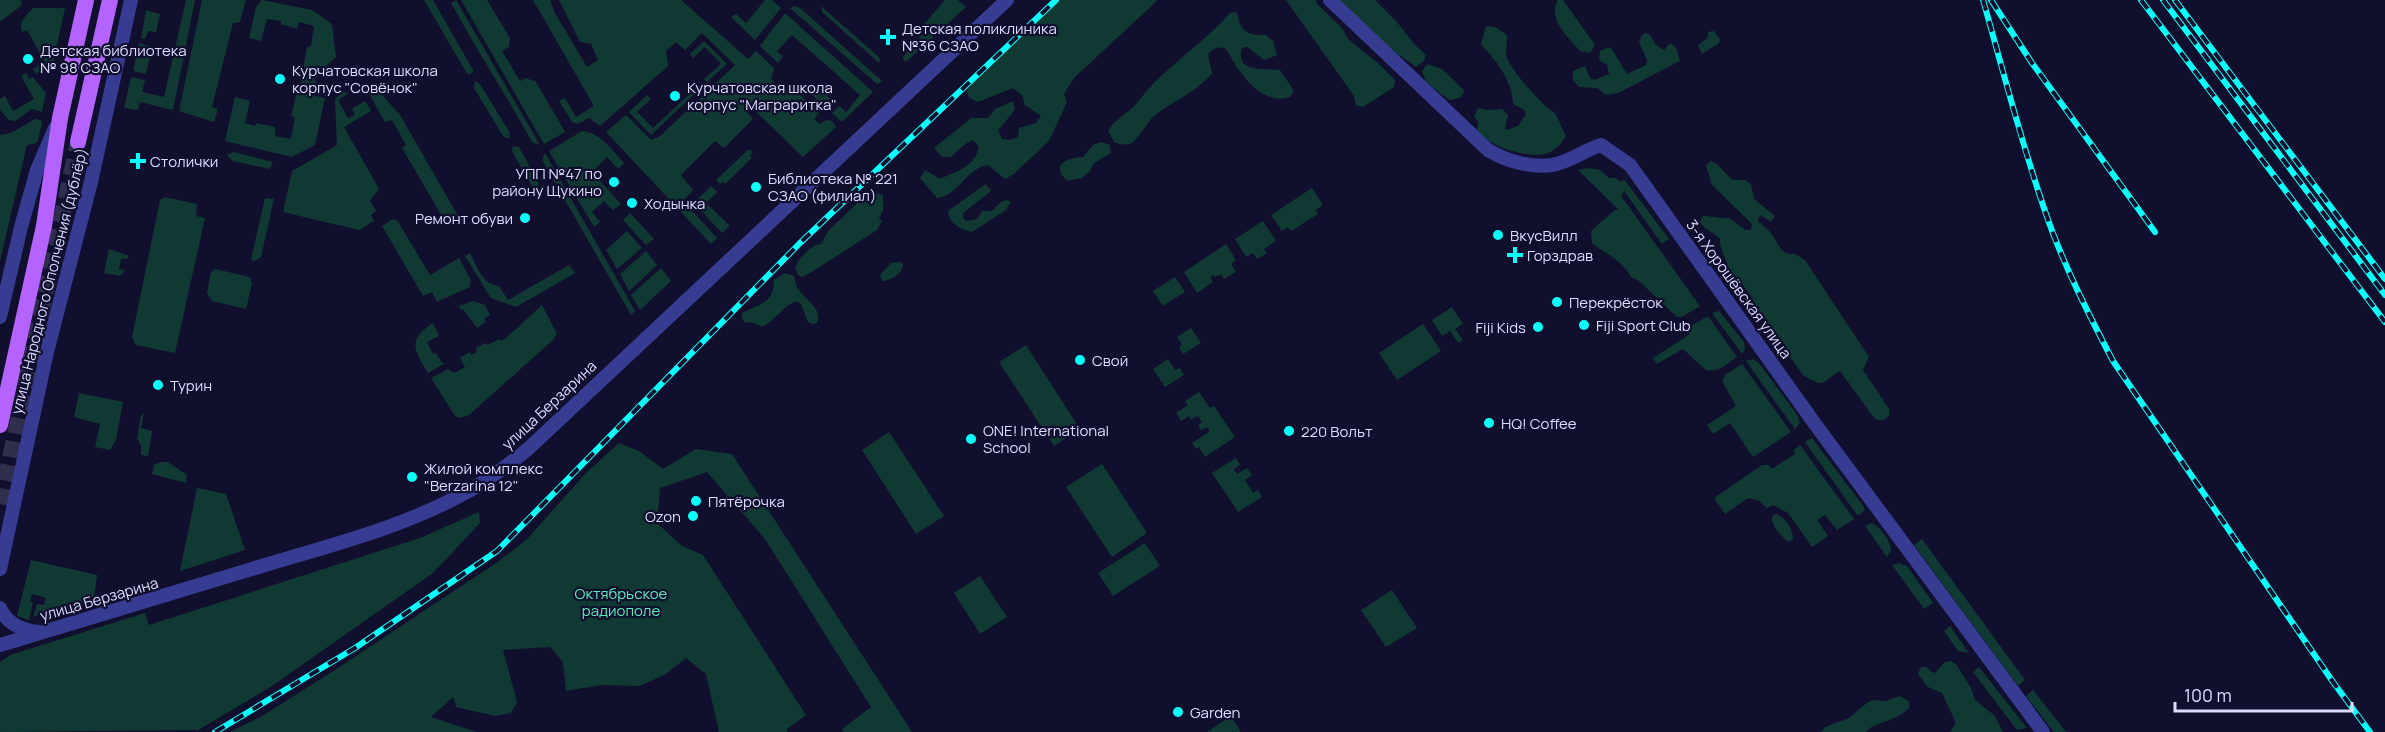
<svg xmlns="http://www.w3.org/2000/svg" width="2385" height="732" font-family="Manrope,sans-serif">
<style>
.green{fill:#113933}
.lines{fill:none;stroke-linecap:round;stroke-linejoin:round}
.major-tunnel{stroke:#302e4d;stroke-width:16;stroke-dasharray:16 8;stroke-linecap:butt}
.minor{stroke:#363c92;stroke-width:14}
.major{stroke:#b463ff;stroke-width:16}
.rail-casing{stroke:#08fffc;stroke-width:6}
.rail{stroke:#110f2e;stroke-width:4;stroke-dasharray:11;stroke-linecap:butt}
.poi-dot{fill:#08fffc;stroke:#110f2e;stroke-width:2}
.labels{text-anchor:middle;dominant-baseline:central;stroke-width:4.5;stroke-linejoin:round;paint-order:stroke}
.poi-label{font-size:15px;fill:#dddcff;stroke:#110f2e;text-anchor:start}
.street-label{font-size:15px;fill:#dddcff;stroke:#110f2e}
.park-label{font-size:15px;fill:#5becb8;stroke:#110f2e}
</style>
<rect width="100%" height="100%" fill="#110f2e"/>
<path class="green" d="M0,0H21L22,5L0,22Z
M186,0H195L173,110L140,102L138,110L124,108L131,77L145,80L142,92L164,97Z
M202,0H246L240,22L233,23L212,107L218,109L214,122L179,111Z
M262,0L312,10L332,24L336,57L323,69L312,75L322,93L300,87L307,47L311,46L314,26L299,22L297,29L281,24V21L267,19L261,41L249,38L256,7Z
M424,0H433L473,70V72L469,75L466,72Z
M456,0L540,145L532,142C506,95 477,50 451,3Z
M461,0H487L510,38L509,47L502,51L520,81L526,78L536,82L565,132L544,144Z
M533,0H550L555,13L587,67L598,60L591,44L580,42L559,0H681L748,59L756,51L774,68L771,79L784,91L791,86L819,113L814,119L820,124L826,120L832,121L836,127L803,157L750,106L746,111L753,119L724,148L715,141L681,175L693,190L683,201L717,238L711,244L606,132L626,115L651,140L659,137L735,65L702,33L685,50L676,42L666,51L668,66L600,126L589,118L578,124L572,122L559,101L565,98L576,117L594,106Z
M765,0H772L781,8L755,40L731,17L736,14L746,23Z
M945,0H958L966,7L906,62L902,58L923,33L920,29Z
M1058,0H1158L1074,78L1064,94L1067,102L1049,141L1014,174L1005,179L988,165C966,168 959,196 937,198L920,178L925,170L940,179C956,171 975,167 979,147L973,140L965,144L951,157H942L934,148L971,118H988L995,109L1013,101L1015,110L998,130L1002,139L1010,140L1018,137L1019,128L1036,123L1041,116L1025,105L1022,95L1013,88L978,102L969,98L967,89Z
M1286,0H1316L1317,4L1342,28L1348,39L1378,63L1395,80L1394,87L1363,107L1356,105L1354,96Z
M1340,0H1375L1397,22L1413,43L1426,55L1424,61L1416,67L1401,56L1388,52Z
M1558,0H1563L1595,45L1590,53L1580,51C1568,37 1547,19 1558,0Z
M794,6L800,8L882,81L877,84L790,8Z
M821,6L880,58L879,63L822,12Z
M33,8H65L53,64L36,74L33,69L45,62L27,30L22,32C18,21 26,16 33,8Z
M146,10L160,14L156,32L148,31L145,39L141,38Z
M1237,12C1240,31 1247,36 1266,35L1273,41L1277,55L1264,60L1248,47L1242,48C1234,74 1267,68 1280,70L1294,91L1290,97C1260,107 1238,70 1226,49C1218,46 1214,48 1208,54L1212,73C1197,93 1171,101 1152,118C1147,124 1136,141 1132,143C1125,146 1120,144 1114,142L1108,131C1113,121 1123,116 1131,109C1141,100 1148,87 1159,78C1182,56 1209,37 1230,13Z
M785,13L873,92L842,122L832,113L839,106L846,112L860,95L792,35L777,51L783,57L778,63L760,46Z
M1486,26L1495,27L1507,35C1507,42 1506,48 1506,55C1507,66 1544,108 1555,113L1566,136C1563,140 1559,147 1554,150C1535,163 1490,147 1477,131L1478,122L1474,116L1478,108L1488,110L1502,109L1508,115L1505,127L1506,130L1518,126L1526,114L1524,110L1513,104C1512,80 1496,60 1481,44Z
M1714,31L1720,39L1719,43L1702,54L1698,45L1708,38V32Z
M1646,33L1650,35L1656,45L1664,50L1670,43L1676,48L1680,61L1618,93L1606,95L1597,88L1579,87L1573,80V71L1585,66L1590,78L1594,80L1609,74L1607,65L1599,60L1600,51L1608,47L1612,49L1627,74L1646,65L1647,60L1639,42L1642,35Z
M704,41L727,64L707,82L704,79L721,64L705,47L693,58L690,54Z
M139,43L152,47L146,74L133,71Z
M1427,64L1442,69L1464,90C1463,99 1457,99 1449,100L1426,82L1422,71Z
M26,73L29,79L33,77L46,93L42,112L32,109L15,121L9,120L0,110V99L5,96L13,111L34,99L21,76Z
M475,81L480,84L510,133L509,139L503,136L474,88Z
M813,83L834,102L827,109L807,90Z
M700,84L703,86L651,135L629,112L647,95L651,99L637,112L653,128Z
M373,89H377L400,115L461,221L456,224L451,214L443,218L402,148L406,145L392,120L385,122L368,92Z
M297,92L325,98L315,145L292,157L225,141L235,97L250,101L245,123L255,126L256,123L275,127V136L291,139L295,117L291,116Z
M343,92L349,93L338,100L348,118L355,115L352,109L365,101L371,111L344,127L379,189L370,201L376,211L371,215L374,221L359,230L283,212L292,171L337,145L335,99Z
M35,119L41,120L42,124L37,143L27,145L0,261V135L11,133Z
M582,131C601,133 612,150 624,163L618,169L607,157L592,172L621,204L613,210L604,201L592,212L600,222L594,227L549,151Z
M1101,142L1110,145L1111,153L1094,163L1090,171L1082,178L1067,181L1061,174L1060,166C1066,158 1074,158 1083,157L1093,145Z
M513,146L519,147L538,182L539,191L532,186L512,151Z
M749,149L753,152L750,156L752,158L725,184L723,182L720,184L716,180Z
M234,152L273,162L270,169L233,161L227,155Z
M545,153L635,311L631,315L542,160Z
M1710,161L1716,163L1732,180H1745L1751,184L1754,199L1775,216L1771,222L1760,215L1758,221C1762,224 1766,228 1770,232C1778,241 1780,257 1795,254L1805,260L1869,357L1863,370L1889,409V416L1883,420H1877L1872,415L1840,371C1823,379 1827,391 1803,375L1757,311L1752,297L1736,276L1728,271C1728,259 1719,251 1720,239C1714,232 1706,231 1700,222L1703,216C1713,216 1719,219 1730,218L1745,230H1751L1752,224L1712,185L1706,166Z
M1589,168L1600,170L1609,178H1616L1620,182L1624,179L1669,239L1662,244L1624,191L1621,196L1700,306L1682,317H1677L1639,281L1631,277C1623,261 1606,254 1592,243L1591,231L1615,210H1619L1578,170Z
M986,184L991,191L963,213V218L966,221L977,219L982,211H992L1002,201L1007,200L1011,202L1006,210L972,232C961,230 949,223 948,211Z
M711,186L717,192L706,203L730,226L722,233L696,205L698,199Z
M1312,188L1323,205L1316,210L1318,214L1291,231L1288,227L1282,231L1271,215Z
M870,191L883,195V210L879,218L882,221L877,230L810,273L802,277L798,275L795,267C800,257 810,246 821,244L828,231Z
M165,197L197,204L196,216L205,218L175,353L136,345L132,337L160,200Z
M265,198L274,199L261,257L255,261L251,260Z
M630,213L654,239L646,245L623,220Z
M393,219L397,220L430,275L459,258L471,280L470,287L437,302L432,292L423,296L382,226Z
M1263,221L1276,241L1264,249L1267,253L1257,259L1253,253L1246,257L1235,239Z
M627,231L642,248L617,269L606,250Z
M1226,244L1236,260L1231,264L1236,272L1224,279L1221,274L1215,277L1214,275L1210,277L1213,282L1197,293L1184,272Z
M109,249L127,255L129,258L121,259L119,269L125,270L120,276L104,273Z
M646,251L657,265L629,291L620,274Z
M470,253C477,266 482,285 499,286L508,300L569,265L575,273L516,307L491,298L465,256Z
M899,262L903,264C903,273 891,281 882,281L880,275L891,263Z
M661,268L671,281L640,310L631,295Z
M215,269L250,277L252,284L246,309L212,301L207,293L211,272Z
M785,273L794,276C795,279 795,282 796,285C801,298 824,307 817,323L812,324L808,322L801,304L796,301C783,307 775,320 762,327L754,323L744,322L742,318V313C760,303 774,304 774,280Z
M1175,277L1185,292L1163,306L1153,291Z
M473,301L485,305L490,315L484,319L486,322L477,328L463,309L461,310L459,306Z
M542,305L557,334L553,340L469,415L459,418L455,416L431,378L448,369L454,373L465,367L460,358L470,352L471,355L477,352L476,348L486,343L488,345L499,339L500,341L505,339Z
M1452,307L1463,324L1455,329L1463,340L1458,343L1450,331L1442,336L1432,320Z
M1719,311L1744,342L1745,349L1742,354L1712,313Z
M1708,316L1737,357C1727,364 1718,373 1706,370L1683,349L1657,364L1653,358L1689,335L1688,328Z
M433,323L439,336L427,342L433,354L436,353L442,363H445L428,373C414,350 407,340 433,323Z
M1423,324L1441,351L1397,380L1379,353Z
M1191,328L1201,343L1183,354L1179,347L1182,345L1177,337Z
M1026,345L1080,429L1054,446L999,362Z
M1168,359L1175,370L1180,368L1184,375L1165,387L1153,369Z
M1753,359L1759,363L1798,416L1800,423L1795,429L1746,361Z
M1742,364L1791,432L1753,457L1730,423L1713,434L1707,425L1736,406L1722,381L1725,375Z
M1199,392L1210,408L1214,406L1235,437L1205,457L1199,447L1196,449L1192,443L1210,431L1207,427L1201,430L1198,425L1202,422L1198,416L1191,420L1189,416L1181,421L1176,413L1188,405L1185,401Z
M79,393L123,402L116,440L110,450L95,447L100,424L74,417Z
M144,413L141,428L152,431L148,456L141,455V446L137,439L141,415Z
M889,432L944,516L916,534L862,450Z
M1812,438L1864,507L1865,510L1858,516L1805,442Z
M619,443L639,451L663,469L696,449L732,454L912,732H844L842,729L871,707L765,539L707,472L660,488L657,523L682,546L703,555L806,715L787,729V732H719L706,674L686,658L666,674L640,686L602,685L566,691L563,662L550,647L503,650L517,702L511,713L495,716L456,707L453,697L431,717L477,732H230L262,716L335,670L499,561L527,539L587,472Z
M1800,445L1854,519L1837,530L1825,515L1817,520L1828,536L1812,547L1788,513L1773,505L1767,508L1759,501L1748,498L1725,514L1714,498L1762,465H1768L1772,469L1795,454L1794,450Z
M1236,458L1240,465L1234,469L1237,474L1247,468L1252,475L1245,480L1253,493L1258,490L1262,497L1238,512L1212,473Z
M161,462H168L187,475L186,483L152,474L154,465Z
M1102,464L1147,533L1112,557L1066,487Z
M197,488L226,494L245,550L180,571Z
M479,512L480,523L433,573L269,688L198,730L0,732V662L10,655L145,613L149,625L420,538Z
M1777,514C1787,520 1792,528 1793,539L1788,542L1777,531L1772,521L1773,515Z
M1872,523C1881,528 1891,541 1891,551L1887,557L1865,526Z
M1922,539L2025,680L2018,686L1914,545Z
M1145,543L1160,566L1113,596L1098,573Z
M31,560L97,575L94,598L33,617L37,604L44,605L46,598L32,594L30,601L33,603L29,620L17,616Z
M1899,563L1907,566L1933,603L1924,609L1892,565Z
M980,576L1007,617L980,634L954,593Z
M1392,590L1417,628L1386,647L1361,610Z
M1950,626L1969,653L1958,651L1944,631Z
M1951,661L1956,664L1971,688L1975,700L1994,715L2003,732H1950L1956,723L1942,693L1928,687L1918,674L1920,668L1926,666L1930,671L1935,673L1945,662Z
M1979,667L2027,728L2017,730L1973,672Z
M2033,690L2066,732H2054L2026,696Z
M1900,696L1909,701V708C1895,723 1874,721 1866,732H1821L1825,727L1849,718L1868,702L1873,700L1886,701Z
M1231,716L1241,732H1207Z"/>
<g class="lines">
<path class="major-tunnel" d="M0,504L78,142"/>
<path class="minor" d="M1330,0L1488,150C1506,161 1531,168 1552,165C1569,162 1585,150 1601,145L1630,165L1815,424L2043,732
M0,317L21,227L37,170L55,128
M0,569L47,352L91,182L131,0
M0,608C7,624 21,630 38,632
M0,645C88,618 177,592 265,565C331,545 400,528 461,495C485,483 507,466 528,449L1007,0"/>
<path class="major" d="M78,142L110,0
M0,425L44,226L60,118L86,0"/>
<defs>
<path id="rail" d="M1983,0C2003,70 2021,142 2045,211C2062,262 2088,313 2113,361L2333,682L2370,732
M1991,0L2032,63L2155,232
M2141,0L2385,322
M2163,0L2385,295
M2175,0L2385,279
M215,732L355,648L497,551L800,243L1056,0"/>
</defs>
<use href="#rail" class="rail-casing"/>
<use href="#rail" class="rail"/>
</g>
<g class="poi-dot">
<path d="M885 28h6v6h6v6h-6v6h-6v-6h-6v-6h6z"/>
<circle cx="28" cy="59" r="6"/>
<circle cx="280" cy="79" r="6"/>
<circle cx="675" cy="96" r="6"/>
<path d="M135 152h6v6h6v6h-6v6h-6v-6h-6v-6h6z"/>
<circle cx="614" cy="182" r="6"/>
<circle cx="756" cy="187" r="6"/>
<circle cx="632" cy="203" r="6"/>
<circle cx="525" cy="218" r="6"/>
<circle cx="1498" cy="235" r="6"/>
<path d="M1512 246h6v6h6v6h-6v6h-6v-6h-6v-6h6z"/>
<circle cx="1557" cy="302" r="6"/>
<circle cx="1584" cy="325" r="6"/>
<circle cx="1538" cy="327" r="6"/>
<circle cx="1080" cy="360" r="6"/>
<circle cx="158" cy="385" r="6"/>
<circle cx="1489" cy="423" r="6"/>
<circle cx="1289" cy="431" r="6"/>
<circle cx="971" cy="439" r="6"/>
<circle cx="412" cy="477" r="6"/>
<circle cx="696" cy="501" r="6"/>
<circle cx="693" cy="516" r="6"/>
<circle cx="1178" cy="712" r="6"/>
</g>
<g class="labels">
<g class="poi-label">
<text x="902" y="28">Детская поликлиника<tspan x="902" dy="17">№36 СЗАО</tspan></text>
<text x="40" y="50">Детская библиотека<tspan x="40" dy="17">№ 98 СЗАО</tspan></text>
<text x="292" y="70">Курчатовская школа<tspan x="292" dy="17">корпус "Совёнок"</tspan></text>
<text x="687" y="87">Курчатовская школа<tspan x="687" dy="17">корпус "Маграритка"</tspan></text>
<text x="150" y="161">Столички</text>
<text x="602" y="173" text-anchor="end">УПП №47 по<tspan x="602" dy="17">району Щукино</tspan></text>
<text x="768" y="178">Библиотека № 221<tspan x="768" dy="17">СЗАО (филиал)</tspan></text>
<text x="644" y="203">Ходынка</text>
<text x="513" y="218" text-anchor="end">Ремонт обуви</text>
<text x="1510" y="235">ВкусВилл</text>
<text x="1527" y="255">Горздрав</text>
<text x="1569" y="302">Перекрёсток</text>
<text x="1596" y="325">Fiji Sport Club</text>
<text x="1526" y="327" text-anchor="end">Fiji Kids</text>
<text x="1092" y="360">Свой</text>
<text x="170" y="385">Турин</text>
<text x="1501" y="423">HQ! Coffee</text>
<text x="983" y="430">ONE! International<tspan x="983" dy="17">School</tspan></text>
<text x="1301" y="431">220 Вольт</text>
<text x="424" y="468">Жилой комплекс<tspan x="424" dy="17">"Berzarina 12"</tspan></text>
<text x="708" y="501">Пятёрочка</text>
<text x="681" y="516" text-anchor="end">Ozon</text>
<text x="1190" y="712">Garden</text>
</g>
<g class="street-label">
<text transform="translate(49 281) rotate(-76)">улица Народного Ополчения (дублёр)</text>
<text transform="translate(1739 289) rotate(54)">3-я Хорошёвская улица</text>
<text transform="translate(549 405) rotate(-43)">улица Берзарина</text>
<text transform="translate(99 599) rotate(-16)">улица Берзарина</text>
</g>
<g class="park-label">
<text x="621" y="593">Октябрьское<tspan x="621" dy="17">радиополе</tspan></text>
</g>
</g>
<path d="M2175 702v9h177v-9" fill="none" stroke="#dddcff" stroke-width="3"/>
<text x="2184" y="702" font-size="18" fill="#dddcff" stroke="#110f2e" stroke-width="4.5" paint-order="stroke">100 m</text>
</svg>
